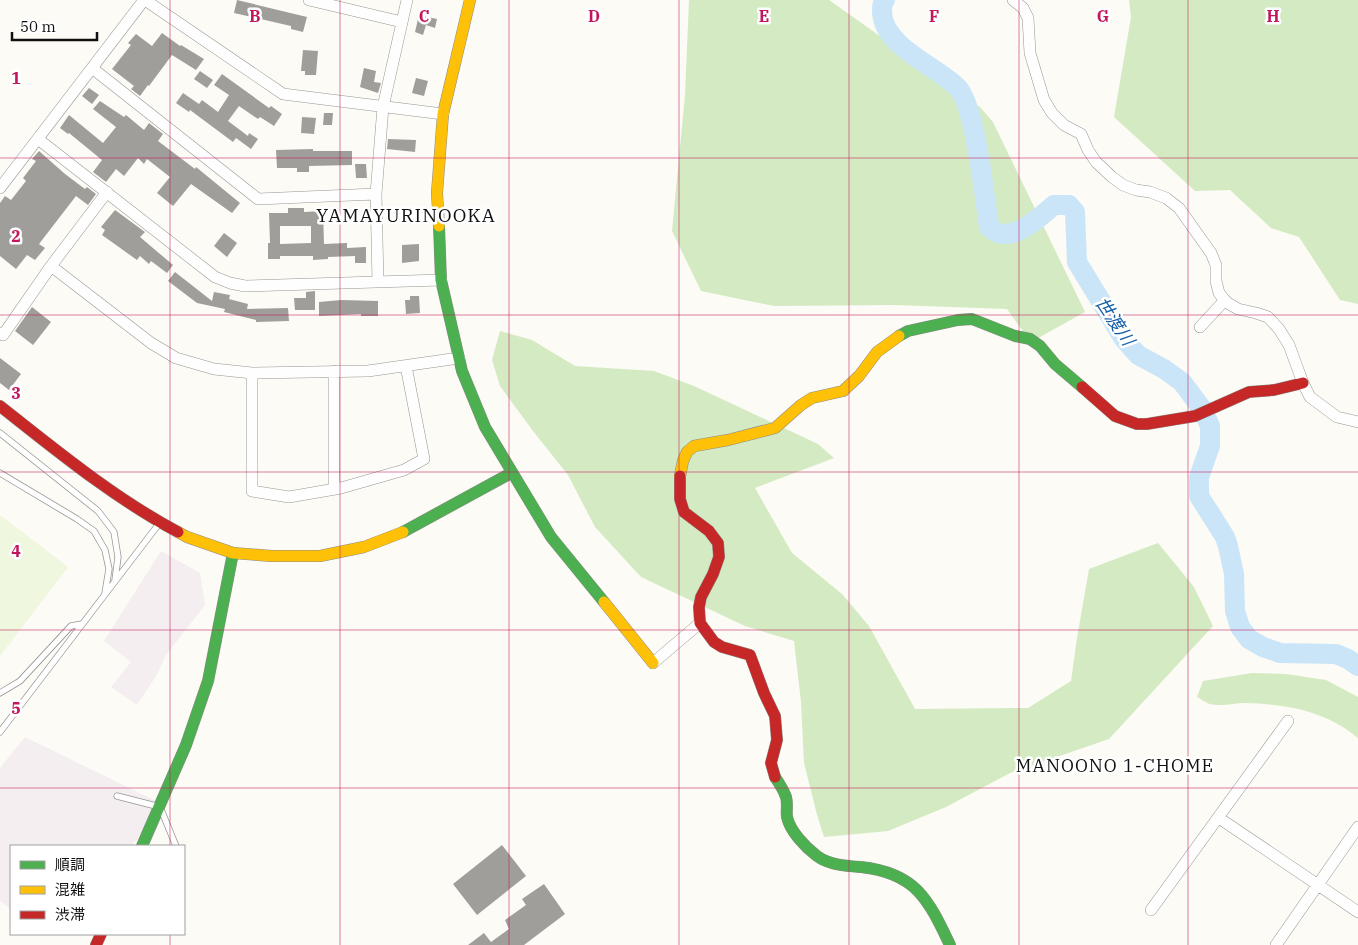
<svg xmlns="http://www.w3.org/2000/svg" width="1358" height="945" font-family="'IBM Plex Serif','Noto Sans JP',serif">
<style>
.industrial{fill:#f4eef1}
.forest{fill:#d4eac2}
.pitch{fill:#eff7de}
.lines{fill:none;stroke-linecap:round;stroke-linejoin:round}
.river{stroke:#cae5f8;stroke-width:20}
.building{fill:#a09e9a;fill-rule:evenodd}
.lane-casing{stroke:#969693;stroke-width:7}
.street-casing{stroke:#969693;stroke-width:12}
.fast-casing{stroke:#8d8c8a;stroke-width:12}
.slow-casing{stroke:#8d8c8a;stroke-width:12}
.jam-casing{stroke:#8d8c8a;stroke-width:12}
.lane{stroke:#fffefe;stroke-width:5.5}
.street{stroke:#fffefe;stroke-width:11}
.fast{stroke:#4caf50;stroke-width:11}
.slow{stroke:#ffc107;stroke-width:11}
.jam{stroke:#c62828;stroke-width:11}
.grid{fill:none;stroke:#c2185b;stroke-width:1;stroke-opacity:0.55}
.labels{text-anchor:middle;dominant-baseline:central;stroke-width:5;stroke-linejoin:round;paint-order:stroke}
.water-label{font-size:18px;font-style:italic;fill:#1360a8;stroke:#fff}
.neighbourhood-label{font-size:18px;letter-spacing:1px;fill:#101010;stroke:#fff}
.quarter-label{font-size:19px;letter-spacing:1px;fill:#101010;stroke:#fff}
.grid-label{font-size:16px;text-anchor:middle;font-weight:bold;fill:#c2185b;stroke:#fff;stroke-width:5;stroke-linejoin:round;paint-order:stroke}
</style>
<rect width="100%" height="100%" fill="#fcfbf5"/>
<path class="industrial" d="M161,551L200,573L205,605L166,655L156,676L137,705L111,687L131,662L104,641Z
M25,737L162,804L132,846H11V909L0,901V768Z"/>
<path class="forest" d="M689,0H829L980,107L993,122L1085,312L1031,342L1007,309L895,305L774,306L701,291L672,231L685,95Z
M1129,0H1358V304L1340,300L1299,237L1271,228L1230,190L1195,191L1114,117L1131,17Z
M500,331L532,340L575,366L654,371L694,386L818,444L834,458L755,488L792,553L842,594L869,626L915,709L1028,708L1071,681L1077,638L1089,569L1158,543L1194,587L1213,626L1109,739L1010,773L946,807L888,831L824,837L817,815L804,763L801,702L794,641L745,626L641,577L595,527L568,475L533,431L500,386L492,360Z
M1252,673L1286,674L1326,680L1358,697V738C1326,711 1286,704 1245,703C1235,703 1221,707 1210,704C1206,703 1201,699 1197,697L1203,681Z"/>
<path class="pitch" d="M0,515L68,567L0,656Z"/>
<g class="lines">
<path class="river" d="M885,0C882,4 882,6 882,11C882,46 936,66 957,87C975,103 985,200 989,227C1009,247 1038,219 1054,205H1069L1075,212L1077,262L1124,339L1138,355L1164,369L1182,382L1202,409L1210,426V446L1199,477V496L1225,537L1228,546L1234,574L1235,611L1240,627L1249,639L1263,647L1280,653L1336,654L1348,659L1358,666"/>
</g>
<path class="building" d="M237,0L307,17L303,32L291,29V26L234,13Z
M419,15L437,19L435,28L426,25L423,35L415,32Z
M162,33L180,46L181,45L204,59L196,70L172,55L149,86L148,85L140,96L131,89L134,86L112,69L131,45L128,43L136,34L152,46Z
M303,50L318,51L316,75H305V71H301Z
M364,68L376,71L374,82L381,83L378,93L360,87Z
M200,71L213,80L207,88L194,79Z
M222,74L269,108L271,106L282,114L274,126L260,117L258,119L239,106L228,121L248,136L249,133L258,139L251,149L236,138L233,142L190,110L189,112L176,103L183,93L199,104L202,100L218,112L229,95L214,85Z
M416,78L428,81L424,96L412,93Z
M89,88L99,95L92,104L82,96Z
M100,101L124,117L126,115L144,130L149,123L163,134L158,141L195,169L196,167L240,203L232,213L191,184L173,206L157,193L170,177L147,159L144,164L138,158L124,176L116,169L106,182L93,172L102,160L69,133L68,134L60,128L69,115L103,143L116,127L93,109Z
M324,113H333L332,125H323Z
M302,117L316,118L314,134L301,133Z
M388,139L416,140L415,152L387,149Z
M313,149V151H352V165L309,166V172H297V168H277L276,150Z
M39,151L65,174L85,189L87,187L96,194L88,205L76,196L39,244L45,248L35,260L27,255L16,269L0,256V203L5,196L11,200L26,181L23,178L36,161L32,159Z
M355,164H366L367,178H356Z
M288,208H304V212L323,211L324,244L347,243V248L366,247V263H355V256L328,257V259L313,260V256H280V259H268V243H270L269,213H288ZM280,226H311V243L280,244Z
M115,210L145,232L140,237L173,265L167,273L151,261L149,264L140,256L137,260L102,235L105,230L101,227Z
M224,233L237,243L227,257L214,246Z
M419,244V261L402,263V245Z
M175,272L212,301L214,292L230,295L229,299L248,304L247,309L288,308L289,321L256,322V320L224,312L225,309L197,303L168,281Z
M315,291V310H295L294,298H306V292Z
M410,296H419L420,313L406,314L405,300H410Z
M341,300L378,301V316H361V314L319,316V302Z
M32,307L51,322L33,345L15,331Z
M0,358L21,374L9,390L0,383Z
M502,845L526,876L477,915L453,884Z
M544,884L565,914L524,945H468L484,933L491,942L509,929L505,920L526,905L522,899Z"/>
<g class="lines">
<defs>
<path id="lane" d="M0,433L98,511L114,532L118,557L115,580
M0,473L77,519L94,531L105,550L109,569L105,593
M0,693L20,681L71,626L82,624
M0,732L158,525
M117,796L160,807L176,846"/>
<path id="street" d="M145,0L283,94L443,114
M309,0L402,22
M1013,0L1023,8L1028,18L1030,53L1044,100L1052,113L1064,125L1081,134L1088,150L1096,162L1112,177L1123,185L1136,190L1150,192L1166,198L1179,208L1211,253L1216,265V281L1219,293L1226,302L1238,309L1256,313L1268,317L1279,329L1289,345L1303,383L1310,397L1337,417L1358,422
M92,68L258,199L376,194
M38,139L215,277L230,283L245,286L441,280
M0,188L144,0
M51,266L151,343L176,358L214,369L252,373L368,371L459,358
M378,282L376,194L383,107L407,0
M1200,327L1225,300
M0,333L3,335L51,266L107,192
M334,371V489
M252,373V491L289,497L341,488L404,470L424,459L406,366
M653,663L700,623
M1219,818L1358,912
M1151,910L1288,721
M1276,945L1358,827"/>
<path id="fast" d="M439,226L441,280L462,371L485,427L551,537L604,602
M899,336L908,331L958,320L972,319L1015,336L1030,339L1040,346L1055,364L1082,387
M403,532L511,473
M775,777C779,783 784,791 786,797C788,804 786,810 787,817C790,831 805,847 817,856C829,865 847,866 861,867C916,873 928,899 950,945
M142,846L186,745L208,681L233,553"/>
<path id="slow" d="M439,226L437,193L443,114L470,0
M680,476L683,461L687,452L694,446L728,440L775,428L801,405L812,398L843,391L859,376L877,352L899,336
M178,532L187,537L233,553L272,556H320L364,547L403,532
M604,602L653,663"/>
<path id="jam" d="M1082,387L1115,416L1137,424H1147L1195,416L1249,392L1274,390L1303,383
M0,406C57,451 114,498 178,532
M680,476V499L684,512L709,531L718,543L719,557L713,574L701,597L699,607L700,623L714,642L722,647L750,655L764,693L775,716L777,740L771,763L775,777
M96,945L101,934"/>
</defs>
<use href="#lane" class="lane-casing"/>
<use href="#street" class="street-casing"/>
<use href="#fast" class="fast-casing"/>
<use href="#slow" class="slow-casing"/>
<use href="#jam" class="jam-casing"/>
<use href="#lane" class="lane"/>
<use href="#street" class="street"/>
<use href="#fast" class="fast"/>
<use href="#slow" class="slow"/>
<use href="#jam" class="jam"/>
</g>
<path class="grid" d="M170,0V846M340,0V945M509,0V945M679,0V945M849,0V945M1019,0V945M1188,0V945M0,158H1358M0,315H1358M0,472H1358M0,630H1358M0,788H1358M170,934V945"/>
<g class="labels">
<g class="water-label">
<text transform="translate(1115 321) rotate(56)">世渡川</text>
</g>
<g class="neighbourhood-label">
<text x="1115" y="765">MANOONO 1-CHOME</text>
</g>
<g class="quarter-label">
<text x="406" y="215">YAMAYURINOOKA</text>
</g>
</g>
<g class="grid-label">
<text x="255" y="22">B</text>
<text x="424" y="22">C</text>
<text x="594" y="22">D</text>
<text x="764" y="22">E</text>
<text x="934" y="22">F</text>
<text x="1103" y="22">G</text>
<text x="1273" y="22">H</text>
<text x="16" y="84">1</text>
<text x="16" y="242">2</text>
<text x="16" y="399">3</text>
<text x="16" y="557">4</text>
<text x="16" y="714">5</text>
</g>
<rect x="10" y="845" width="175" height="90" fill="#ffffff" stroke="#9f9f9f"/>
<rect x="20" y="861" width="25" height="8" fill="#4caf50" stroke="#9f9f9f"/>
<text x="55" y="870" font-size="15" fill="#101010">順調</text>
<rect x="20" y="886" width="25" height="8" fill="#ffc107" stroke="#9f9f9f"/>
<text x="55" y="895" font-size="15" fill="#101010">混雑</text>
<rect x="20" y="911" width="25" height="8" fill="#c62828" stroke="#9f9f9f"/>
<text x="55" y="920" font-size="15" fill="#101010">渋滞</text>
<path d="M12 32v8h85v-8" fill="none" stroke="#101010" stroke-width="2.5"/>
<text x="20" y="32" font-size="15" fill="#101010" stroke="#ffffff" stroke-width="4" paint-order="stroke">50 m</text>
</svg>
